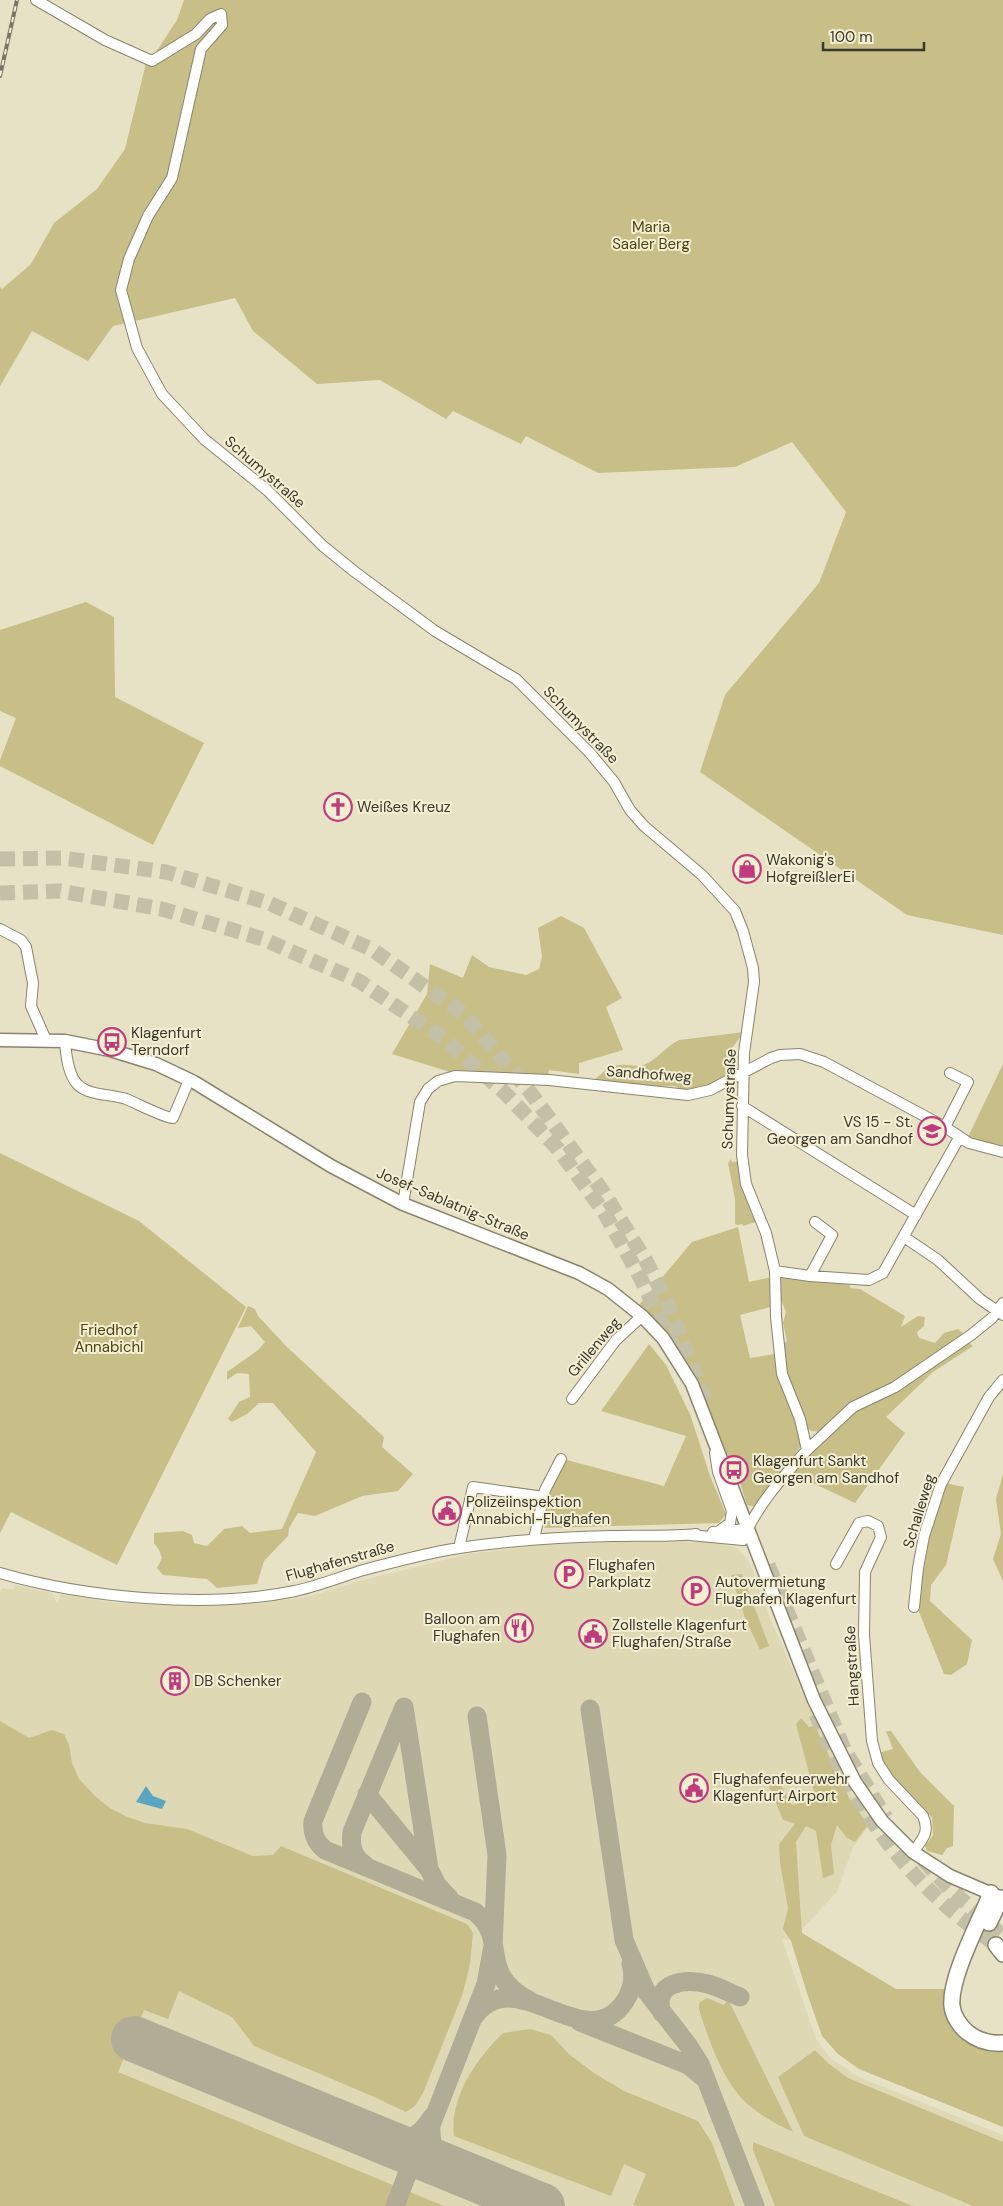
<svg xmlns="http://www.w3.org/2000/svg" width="1003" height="2206" font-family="'DM Sans',sans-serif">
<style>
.built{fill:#ded8b5}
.green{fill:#c8be88}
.water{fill:#5aa5c0}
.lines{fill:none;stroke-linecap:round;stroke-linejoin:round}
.taxiway{stroke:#b0ac95;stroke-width:19}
.runway{stroke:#b0ac95;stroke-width:46}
.highway-tunnel{stroke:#c4c0a7;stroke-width:15;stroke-dasharray:15 8;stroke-linecap:butt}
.minor-casing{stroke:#89856b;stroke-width:12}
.major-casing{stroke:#89856b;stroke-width:15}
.highway-casing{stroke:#89856b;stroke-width:18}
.minor{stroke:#fff;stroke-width:10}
.major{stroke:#fff;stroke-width:12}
.highway{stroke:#fff;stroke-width:15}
.rail-casing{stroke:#787564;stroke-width:4}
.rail{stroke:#f4efd3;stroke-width:2;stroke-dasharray:5.5;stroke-linecap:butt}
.labels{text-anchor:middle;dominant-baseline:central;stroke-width:4;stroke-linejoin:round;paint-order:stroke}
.park-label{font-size:15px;fill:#4c4311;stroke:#f4efd3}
.street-label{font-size:15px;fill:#3a382d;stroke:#f4efd3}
.poi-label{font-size:15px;fill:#3a382d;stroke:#f4efd3;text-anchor:start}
</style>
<rect width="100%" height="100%" fill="#e7e2c6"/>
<path class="built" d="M666,1541L714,1542L737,1548L749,1561L772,1623L803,1693L853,1796L873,1821L853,1847L837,1892L792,1940L782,1939L816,2039L830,2058L859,2077L1003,2135V2206H0V1592L2,1588L14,1590L15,1585L52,1593L57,1603L61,1594L118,1603L187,1606L262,1603L311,1596L359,1581L468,1554L566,1542Z"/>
<path class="green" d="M184,0H1003V935L907,915L700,772L725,695L819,583L846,512L792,442L735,467L598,473L526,436L521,444L453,411L446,419L380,380L317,384L253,331L235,298L113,326L88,361L32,331L0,386V287L2,289L31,264L54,223L97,189L125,149L146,63L152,58L177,20Z
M86,602L114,617L115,697L204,743L153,845L0,766V760L16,718L0,711V630Z
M561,916L584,928L622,998L606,1007L623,1050L579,1063V1074L549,1070L548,1075L450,1072L392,1054L427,994L430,964L463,978L472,955L489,967L526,975L539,969L542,957L538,928Z
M744,1032L732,1048L730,1076L706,1087L682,1090L675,1086H650L594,1080C606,1070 612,1063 628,1065C633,1065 639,1067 644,1065C658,1059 665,1047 679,1040Z
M1003,1064V1149L967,1139Z
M0,1153L139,1221L246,1307L117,1565L11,1512L0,1533Z
M731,1159L732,1162L740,1161L759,1221L743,1226L742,1224L738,1225L735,1224V1199L728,1163Z
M738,1227L749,1282L772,1277L771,1307L740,1315L750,1358L775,1354C775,1361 775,1369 778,1377C785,1401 804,1420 801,1446L756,1507L747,1505L734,1463L727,1454L704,1397L689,1366L672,1341L639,1305L692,1242Z
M783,1277L849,1282L850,1288L860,1289L905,1316L901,1327L918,1316L925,1317L924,1326L917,1332L919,1338L935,1343L944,1333L958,1329L965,1335L892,1385L847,1406L819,1432L808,1430L789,1385L782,1344L787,1341L783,1323L786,1312C782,1300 773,1288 783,1277Z
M248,1306L255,1309L258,1316L287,1347L384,1437L382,1447L413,1474L398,1491L362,1496L315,1516L298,1513L289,1528L288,1536L264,1561L257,1584L217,1588L207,1579L163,1575L157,1568L162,1558L159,1550L154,1543V1533L183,1531L192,1535L194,1543L207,1546L224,1529L242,1526L250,1533L282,1529L316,1452L273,1403H259L247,1414L232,1422L228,1419L239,1402L250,1397L249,1374L237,1373L227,1380V1372L258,1350L265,1342L251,1326L238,1328Z
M968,1342L973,1346L933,1372L886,1417L905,1433L855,1503L815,1484L787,1478L819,1443L851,1414L899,1391Z
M649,1344L666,1365L690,1414L710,1476L726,1514L719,1523L545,1528C539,1510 558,1477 567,1460L664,1486L686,1436L601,1411Z
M1003,1474V1581L993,1559L1001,1534L996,1499Z
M945,1483L964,1487L946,1565L931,1585L930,1601L972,1640L967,1664L951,1675L944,1674L917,1607L927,1538Z
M742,1574L769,1646L760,1650L745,1618L731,1575Z
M801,1718L809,1727L815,1726L849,1798L868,1825L855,1842L847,1838L837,1825L831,1845L834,1874L823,1878L816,1831L806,1826L796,1842L802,1933L896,1989H949L951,2019L1003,2048V2127L859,2069L838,2054L822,2036L807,1993L791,1941L783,1929L788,1908L780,1863L779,1844L795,1824L783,1820L769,1786L772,1781L779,1782L792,1805L816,1799L796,1724Z
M0,1721L29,1738L52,1730L64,1734L69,1745L72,1763L79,1779L96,1797L110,1808L125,1816L145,1823L187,1829L253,1856L273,1855L281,1846L467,1924L473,1933L470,1964L463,1993L423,2093L415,2106L406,2112L372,2096L254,2046L232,2017L179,1991L168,2019L144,2010L118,2072L444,2206H0Z
M886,1731H891L920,1772L954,1806L953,1846L947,1848L942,1855L927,1851L925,1846L933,1835L932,1817C912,1798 887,1780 878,1753L893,1749Z
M707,1998L724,2005L728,1999L793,2132C778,2125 763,2117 750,2106C724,2085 709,2041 699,2009V2003Z
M530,2029L551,2035L569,2054L594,2073L624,2091L698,2121L712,2143L735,2206H637L633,2205L646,2174L624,2164L611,2196L454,2136C449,2098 477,2058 503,2033Z
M815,2050L829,2064L848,2078L1003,2142V2206H973L804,2136L778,2077Z
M753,2142L913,2206H775L753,2150Z"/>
<path class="water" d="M146,1786L153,1796L166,1801L162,1809L136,1802Z"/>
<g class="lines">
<path class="taxiway" d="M362,1702L313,1821C312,1833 315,1842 325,1850L475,1912C510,1940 476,1973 530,2001
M404,1707L429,1869L437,1885L450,1899
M590,1709L624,1940L646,1991L688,2045L700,2064L755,2206
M367,1794L428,1868
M365,1865C353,1857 350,1846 352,1832L404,1707
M662,2013C652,1982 685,1978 708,1984C719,1987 730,1993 740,1997
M474,2017C515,1958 586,2061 625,2001C632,1990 635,1977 631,1964
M580,2022L688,2065L704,2078
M384,2141C409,2140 418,2139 432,2117
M449,2168C435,2152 430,2146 431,2125L486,1984L493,1946L497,1855L477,1716
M395,2206L415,2154"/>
<path class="runway" d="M134,2039L542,2206"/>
<path class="highway-tunnel" d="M0,859L62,858L166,872L269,903L373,950L465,1015L530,1092L604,1193L646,1261L667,1302L708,1408
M0,893L60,891L162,909L263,939L359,981L444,1039L504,1092L558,1149L604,1212L640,1277L675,1350
M768,1565L844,1749L886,1818
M816,1714C844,1783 886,1852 942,1902C959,1918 978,1931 996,1945
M923,1860L951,1890L1003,1936"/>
<defs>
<path id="minor" d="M36,0L105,40L152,61L196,34L210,19L221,14L222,25L201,49L172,178L148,216L129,259L121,290L137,348L162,394L204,439L267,490L323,546L355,572L435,631L516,679L590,753L614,782L630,810L644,826L702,875L735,911L743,931L753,968L754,982L744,1053L742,1155L746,1184L766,1233L775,1271L776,1317L782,1374L800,1419L807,1450C783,1477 756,1506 743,1540L690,1535
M0,929L21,940L26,947L33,983L31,1006L46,1040
M65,1041C66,1055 68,1075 78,1085C90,1096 112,1094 126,1099C136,1103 165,1118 173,1118L189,1080
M742,1106L916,1215
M945,1127L968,1082L950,1073
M403,1204L420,1102L428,1089L438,1081L455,1076L549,1080L688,1095L710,1090L771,1058L780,1055L800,1054L824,1062L945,1127L969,1143L1003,1152
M904,1237L938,1260L980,1299L1003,1315
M775,1271L810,1276L869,1280L883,1273L959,1138
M810,1276L832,1235L815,1222
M572,1399L616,1340L642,1316
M807,1450L853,1407L895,1387L971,1335L992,1318L1003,1303
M715,1453L718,1472L732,1511L730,1523L718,1532
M713,1532L747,1529
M534,1539L545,1490L561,1459
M459,1548L473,1487L544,1497
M836,1564L859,1523L868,1521L878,1526L881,1537L865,1572L864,1635L872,1741L878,1763L889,1780L923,1816C930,1832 923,1839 913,1852
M0,1573C86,1598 207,1609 295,1591C318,1586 338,1578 360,1571C393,1562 426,1553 459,1548C511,1540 561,1537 613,1536C641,1535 669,1537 696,1534
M914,1607L918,1568L924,1536L941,1484L989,1397L1003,1380"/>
<path id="major" d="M0,1040L65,1041L110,1050L156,1064L194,1082L331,1166L403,1204L579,1273L608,1289L642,1316L663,1338L692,1384L814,1700L855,1782L882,1821L913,1852L950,1876L999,1897"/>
<path id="highway" d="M991,1893C980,1921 949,1978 952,2006C953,2016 960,2026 967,2032C978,2041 990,2044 1003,2043
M989,1923L1001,1898
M996,1945L1003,1954"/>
</defs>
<use href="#minor" class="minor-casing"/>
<use href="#major" class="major-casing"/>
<use href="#highway" class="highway-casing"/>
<use href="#minor" class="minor"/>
<use href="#major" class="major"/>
<use href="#highway" class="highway"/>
<defs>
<path id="rail" d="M0,76L17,0"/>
</defs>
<use href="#rail" class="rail-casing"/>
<use href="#rail" class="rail"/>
</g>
<defs>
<symbol id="church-ring" viewBox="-11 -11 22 22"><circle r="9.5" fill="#f4efd3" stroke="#c03b7d" stroke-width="1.5"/><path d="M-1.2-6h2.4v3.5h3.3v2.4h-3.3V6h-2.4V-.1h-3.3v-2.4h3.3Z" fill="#c03b7d"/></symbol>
<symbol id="shop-ring" viewBox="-11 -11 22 22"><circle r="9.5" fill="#f4efd3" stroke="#c03b7d" stroke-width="1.5"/><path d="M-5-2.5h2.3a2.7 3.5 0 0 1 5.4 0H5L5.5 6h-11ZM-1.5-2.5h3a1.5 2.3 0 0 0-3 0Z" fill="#c03b7d"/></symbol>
<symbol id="bus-ring" viewBox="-11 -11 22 22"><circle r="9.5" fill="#f4efd3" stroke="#c03b7d" stroke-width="1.5"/><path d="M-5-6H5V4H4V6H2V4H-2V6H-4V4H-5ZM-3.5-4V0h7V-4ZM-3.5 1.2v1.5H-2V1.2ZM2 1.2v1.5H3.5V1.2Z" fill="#c03b7d"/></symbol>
<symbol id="school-ring" viewBox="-11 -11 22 22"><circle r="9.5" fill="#f4efd3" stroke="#c03b7d" stroke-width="1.5"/><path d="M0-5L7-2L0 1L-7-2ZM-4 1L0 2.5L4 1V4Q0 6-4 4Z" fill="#c03b7d"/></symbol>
<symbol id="civic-ring" viewBox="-11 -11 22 22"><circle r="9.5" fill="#f4efd3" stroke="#c03b7d" stroke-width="1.5"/><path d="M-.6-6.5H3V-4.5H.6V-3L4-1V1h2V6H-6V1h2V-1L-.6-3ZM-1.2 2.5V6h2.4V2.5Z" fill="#c03b7d"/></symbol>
<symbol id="parking-ring" viewBox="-11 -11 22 22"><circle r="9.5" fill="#f4efd3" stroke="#c03b7d" stroke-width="1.5"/><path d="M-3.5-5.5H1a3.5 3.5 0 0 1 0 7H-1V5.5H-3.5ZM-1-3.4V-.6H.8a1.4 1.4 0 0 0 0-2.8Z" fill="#c03b7d"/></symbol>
<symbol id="restaurant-ring" viewBox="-11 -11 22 22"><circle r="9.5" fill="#f4efd3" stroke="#c03b7d" stroke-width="1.5"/><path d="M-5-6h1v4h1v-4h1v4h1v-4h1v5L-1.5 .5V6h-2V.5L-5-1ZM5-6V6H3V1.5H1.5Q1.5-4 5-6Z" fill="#c03b7d"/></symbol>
<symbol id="building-ring" viewBox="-11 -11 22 22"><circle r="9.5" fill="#f4efd3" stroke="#c03b7d" stroke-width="1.5"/><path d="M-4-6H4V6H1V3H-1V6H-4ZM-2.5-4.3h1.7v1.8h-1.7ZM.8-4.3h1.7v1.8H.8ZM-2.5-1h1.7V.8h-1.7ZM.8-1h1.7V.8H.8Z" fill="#c03b7d"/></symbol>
</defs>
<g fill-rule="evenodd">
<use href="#church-ring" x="322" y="791" width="32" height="32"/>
<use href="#shop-ring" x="731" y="853" width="32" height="32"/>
<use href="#bus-ring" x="96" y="1026" width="32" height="32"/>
<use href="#school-ring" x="916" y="1115" width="32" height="32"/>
<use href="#bus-ring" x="718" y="1454" width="32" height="32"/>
<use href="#civic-ring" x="431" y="1495" width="32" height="32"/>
<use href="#parking-ring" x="553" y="1558" width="32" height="32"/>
<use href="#parking-ring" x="680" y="1575" width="32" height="32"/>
<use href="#restaurant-ring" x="503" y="1612" width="32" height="32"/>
<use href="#civic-ring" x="577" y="1618" width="32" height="32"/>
<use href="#building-ring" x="159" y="1665" width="32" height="32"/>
<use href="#civic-ring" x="678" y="1772" width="32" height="32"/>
</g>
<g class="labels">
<g class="park-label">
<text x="651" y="227">Maria<tspan x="651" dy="17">Saaler Berg</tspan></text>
<text x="109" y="1330">Friedhof<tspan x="109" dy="17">Annabichl</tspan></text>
</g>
<g class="street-label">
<text transform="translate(265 472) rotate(41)">Schumystraße</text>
<text transform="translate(581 725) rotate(46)">Schumystraße</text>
<text transform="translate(649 1074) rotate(4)">Sandhofweg</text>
<text transform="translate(729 1099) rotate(-88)">Schumystraße</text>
<text transform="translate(453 1204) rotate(23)">Josef-Sablatnig-Straße</text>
<text transform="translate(594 1347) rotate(-50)">Grillenweg</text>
<text transform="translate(919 1511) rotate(-73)">Schalleweg</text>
<text transform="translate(340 1561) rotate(-16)">Flughafenstraße</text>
<text transform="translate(852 1666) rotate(-93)">Hangstraße</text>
</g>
<g class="poi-label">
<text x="357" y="807">Weißes Kreuz</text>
<text x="766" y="860">Wakonig's<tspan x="766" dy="17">HofgreißlerEi</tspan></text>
<text x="131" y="1033">Klagenfurt<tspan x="131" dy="17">Terndorf</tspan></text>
<text x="913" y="1122" text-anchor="end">VS 15 - St.<tspan x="913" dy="17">Georgen am Sandhof</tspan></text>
<text x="753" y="1461">Klagenfurt Sankt<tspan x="753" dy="17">Georgen am Sandhof</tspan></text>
<text x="466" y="1502">Polizeiinspektion<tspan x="466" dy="17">Annabichl-Flughafen</tspan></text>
<text x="588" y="1565">Flughafen<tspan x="588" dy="17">Parkplatz</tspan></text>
<text x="715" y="1582">Autovermietung<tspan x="715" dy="17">Flughafen Klagenfurt</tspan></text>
<text x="500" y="1619" text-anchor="end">Balloon am<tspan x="500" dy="17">Flughafen</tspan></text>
<text x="612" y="1625">Zollstelle Klagenfurt<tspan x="612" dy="17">Flughafen/Straße</tspan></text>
<text x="194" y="1681">DB Schenker</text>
<text x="713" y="1779">Flughafenfeuerwehr<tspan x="713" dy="17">Klagenfurt Airport</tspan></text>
</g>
</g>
<path d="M823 42v8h101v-8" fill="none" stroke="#3a382d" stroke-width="2.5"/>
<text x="830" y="42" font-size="15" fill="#3a382d" stroke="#f4efd3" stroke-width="4" paint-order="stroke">100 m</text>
</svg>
